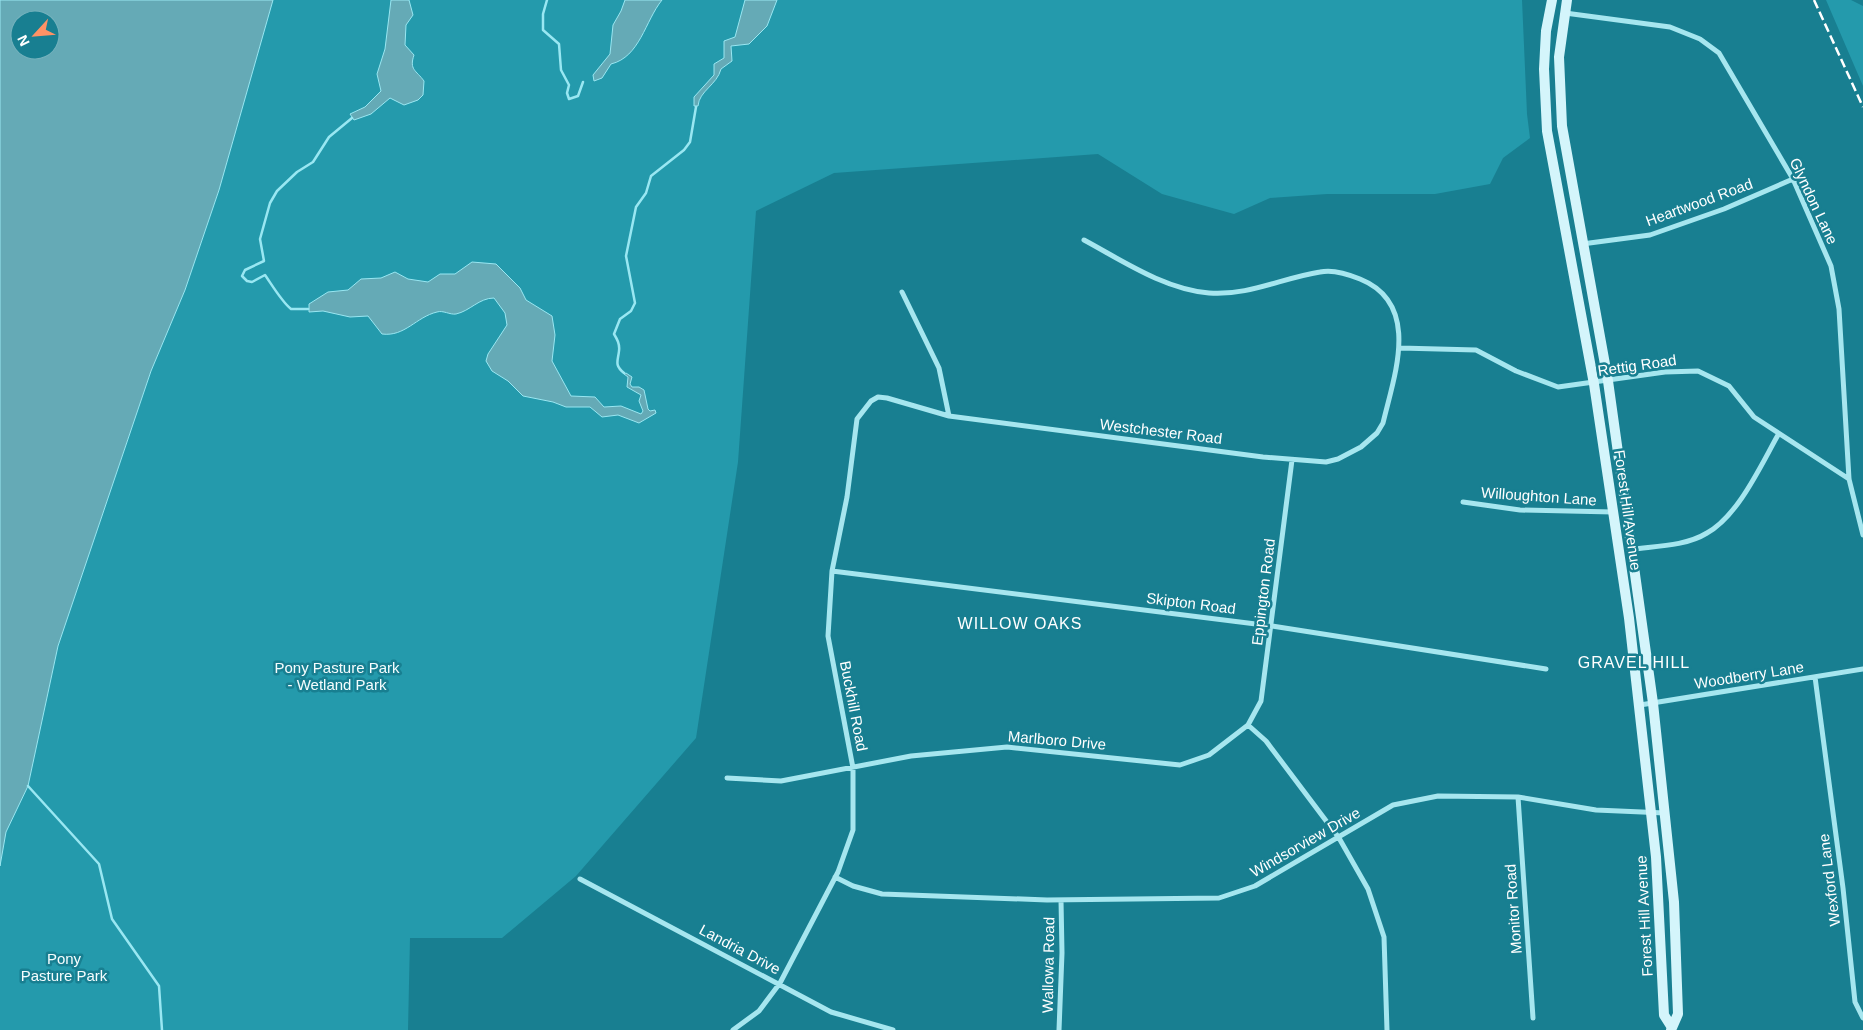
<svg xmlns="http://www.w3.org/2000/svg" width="1863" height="1030" font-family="Arial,sans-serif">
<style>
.green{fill:#249aac}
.water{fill:#65aab6;stroke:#99e7f2;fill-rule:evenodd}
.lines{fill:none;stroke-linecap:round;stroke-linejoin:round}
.stream{stroke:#99e7f2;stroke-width:2.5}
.minor{stroke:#a6e6ef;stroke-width:5}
.secondary{stroke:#d4f5fb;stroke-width:10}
.rail{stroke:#fff;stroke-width:2.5;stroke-dasharray:9 4;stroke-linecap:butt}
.labels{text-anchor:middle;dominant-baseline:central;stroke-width:5;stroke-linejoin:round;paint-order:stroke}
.street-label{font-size:15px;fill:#fff;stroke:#187f91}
.park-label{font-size:15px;fill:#f5fdfe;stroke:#187f91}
.neighbourhood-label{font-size:16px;letter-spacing:1px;fill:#fff;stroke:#187f91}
</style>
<rect width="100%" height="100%" fill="#187f91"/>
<path class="green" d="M273,0H1522L1527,114L1530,138L1503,158L1490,184L1435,194H1327L1270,198L1234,214L1162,194L1098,154L834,173L756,211L738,462L696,738L576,876L502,938H410L408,1030H0V866L5,832L28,786L58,646L151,371L185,290L219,190Z
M1826,0H1851L1863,6V86Z"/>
<path class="water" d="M0,0H273L219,190L185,290L151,371L58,646L28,786L6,832L0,866ZM20,20H50V50H20Z
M391,0H409L413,15L406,25L405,45L414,55C409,70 416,70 424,81L423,95L418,100L404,105L390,98L371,114L354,120L350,114L365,107L381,91L377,74L385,49Z
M625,0H662C645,21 640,57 611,64L602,78L594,81L593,75L610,54L613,25L621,11Z
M745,0H777L767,26L749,44L731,46L732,61L721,69C717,85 699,91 698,106H694V97L714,75V64L724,58V41L735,37Z
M472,262L496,264L520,288L526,300L552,316L555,335L552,361L571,396L595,397L604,407L621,406L641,414L643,411L639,401L641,395L627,387L628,377L624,374L626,373L632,377L630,384L632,387H639L644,390L648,409L650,411L655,410L656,413L639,423L618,415L602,417L590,407H566L553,402L523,396L508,381L492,371L486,361L488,354L507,325L505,313L494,298C479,298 470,311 456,314C450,315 443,310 437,312C416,317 405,337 382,334L368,316L350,317L323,311L309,312V304L328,292L348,290L361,279L381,278L395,272L408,279L428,282L440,274H455Z"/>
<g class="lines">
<path class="stream" d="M547,0L543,14V30L559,44L561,70L569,85L567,93L569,99L578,96L583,82
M308,309H291C282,302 272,285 265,275L252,282L247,281L242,276L245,270L264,261L260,239L270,203L277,191L297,172L313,162L329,137L352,118
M624,373C614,365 618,361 619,351C620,344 617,339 614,334L620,319L631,311L635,303L626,256L636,207L646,193L651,176L684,150L690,142L696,107
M28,786L99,864L112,919L159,986L162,1030"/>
<path class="minor" d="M1565,13L1670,27L1700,39L1719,53L1793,179L1831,266L1839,309L1849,479L1863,535
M1582,244L1650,235L1724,209L1793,179
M902,292L939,368L949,416
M1400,348L1476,350L1516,371L1558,387L1665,372L1698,371L1729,386L1754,417L1849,479
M1463,502L1520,510L1613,512
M1633,549C1657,546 1686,546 1707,533C1738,516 1761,465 1778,435
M832,571L1272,626L1546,669
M1815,677L1843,888L1855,1002L1863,1018
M1640,705L1863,669
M1248,725L1266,741L1339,838L1368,889L1384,937L1387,1030
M727,778L781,781L911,756L1007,747L1180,765L1209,755L1248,725L1261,701L1292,460
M1518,797L1533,1018
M835,877L853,886L882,894L1047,900L1219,898L1255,886L1393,805L1438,796L1518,797L1596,810L1665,813
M580,879L831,1012L893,1030
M733,1030L759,1011L780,983L838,872L853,830V768L828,636L832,571L847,497L857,419L871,401L878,397L887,398L949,416L1263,457L1326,462L1338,459L1361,447L1377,433L1383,423C1394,376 1422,304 1360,279C1348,274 1333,269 1320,272C1282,278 1248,296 1209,293C1164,289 1123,261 1084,240
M1059,1030L1062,953L1061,900"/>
<path class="secondary" d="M1552,0L1546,31L1544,69L1547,131L1594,384L1629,618L1656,857L1664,1015L1671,1026
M1567,0L1559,57L1562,126L1608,381L1653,703L1674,902L1678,1014L1671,1030"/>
<path class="rail" d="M1814,0L1863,107"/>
</g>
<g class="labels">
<g class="street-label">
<text transform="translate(1814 201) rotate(65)">Glyndon Lane</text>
<text transform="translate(1699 202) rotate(-20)">Heartwood Road</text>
<text transform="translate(1637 365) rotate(-8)">Rettig Road</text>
<text transform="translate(1161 431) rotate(7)">Westchester Road</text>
<text transform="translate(1539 496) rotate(4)">Willoughton Lane</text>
<text transform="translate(1628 510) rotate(82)">Forest Hill Avenue</text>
<text transform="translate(1263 592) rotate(-83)">Eppington Road</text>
<text transform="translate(1191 603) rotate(7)">Skipton Road</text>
<text transform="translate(1749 675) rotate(-9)">Woodberry Lane</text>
<text transform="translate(854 706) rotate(79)">Buckhill Road</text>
<text transform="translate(1057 740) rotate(5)">Marlboro Drive</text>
<text transform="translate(1305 842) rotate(-30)">Windsorview Drive</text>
<text transform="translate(1829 880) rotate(-97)">Wexford Lane</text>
<text transform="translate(1513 909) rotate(-94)">Monitor Road</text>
<text transform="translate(1644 916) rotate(-93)">Forest Hill Avenue</text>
<text transform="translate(740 949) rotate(28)">Landria Drive</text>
<text transform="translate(1048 965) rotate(-89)">Wallowa Road</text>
</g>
<g class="park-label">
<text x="337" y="667">Pony Pasture Park<tspan x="337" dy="17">- Wetland Park</tspan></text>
<text x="64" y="958">Pony<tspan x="64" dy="17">Pasture Park</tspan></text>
</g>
<g class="neighbourhood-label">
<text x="1020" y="623">WILLOW OAKS</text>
<text x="1634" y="662">GRAVEL HILL</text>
</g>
</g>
<g transform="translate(35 35) rotate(244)"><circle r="24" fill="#187f91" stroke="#74b2bd"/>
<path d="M0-4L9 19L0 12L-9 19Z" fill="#ff9265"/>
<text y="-8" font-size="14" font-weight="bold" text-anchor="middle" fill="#ffffff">N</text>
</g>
</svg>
